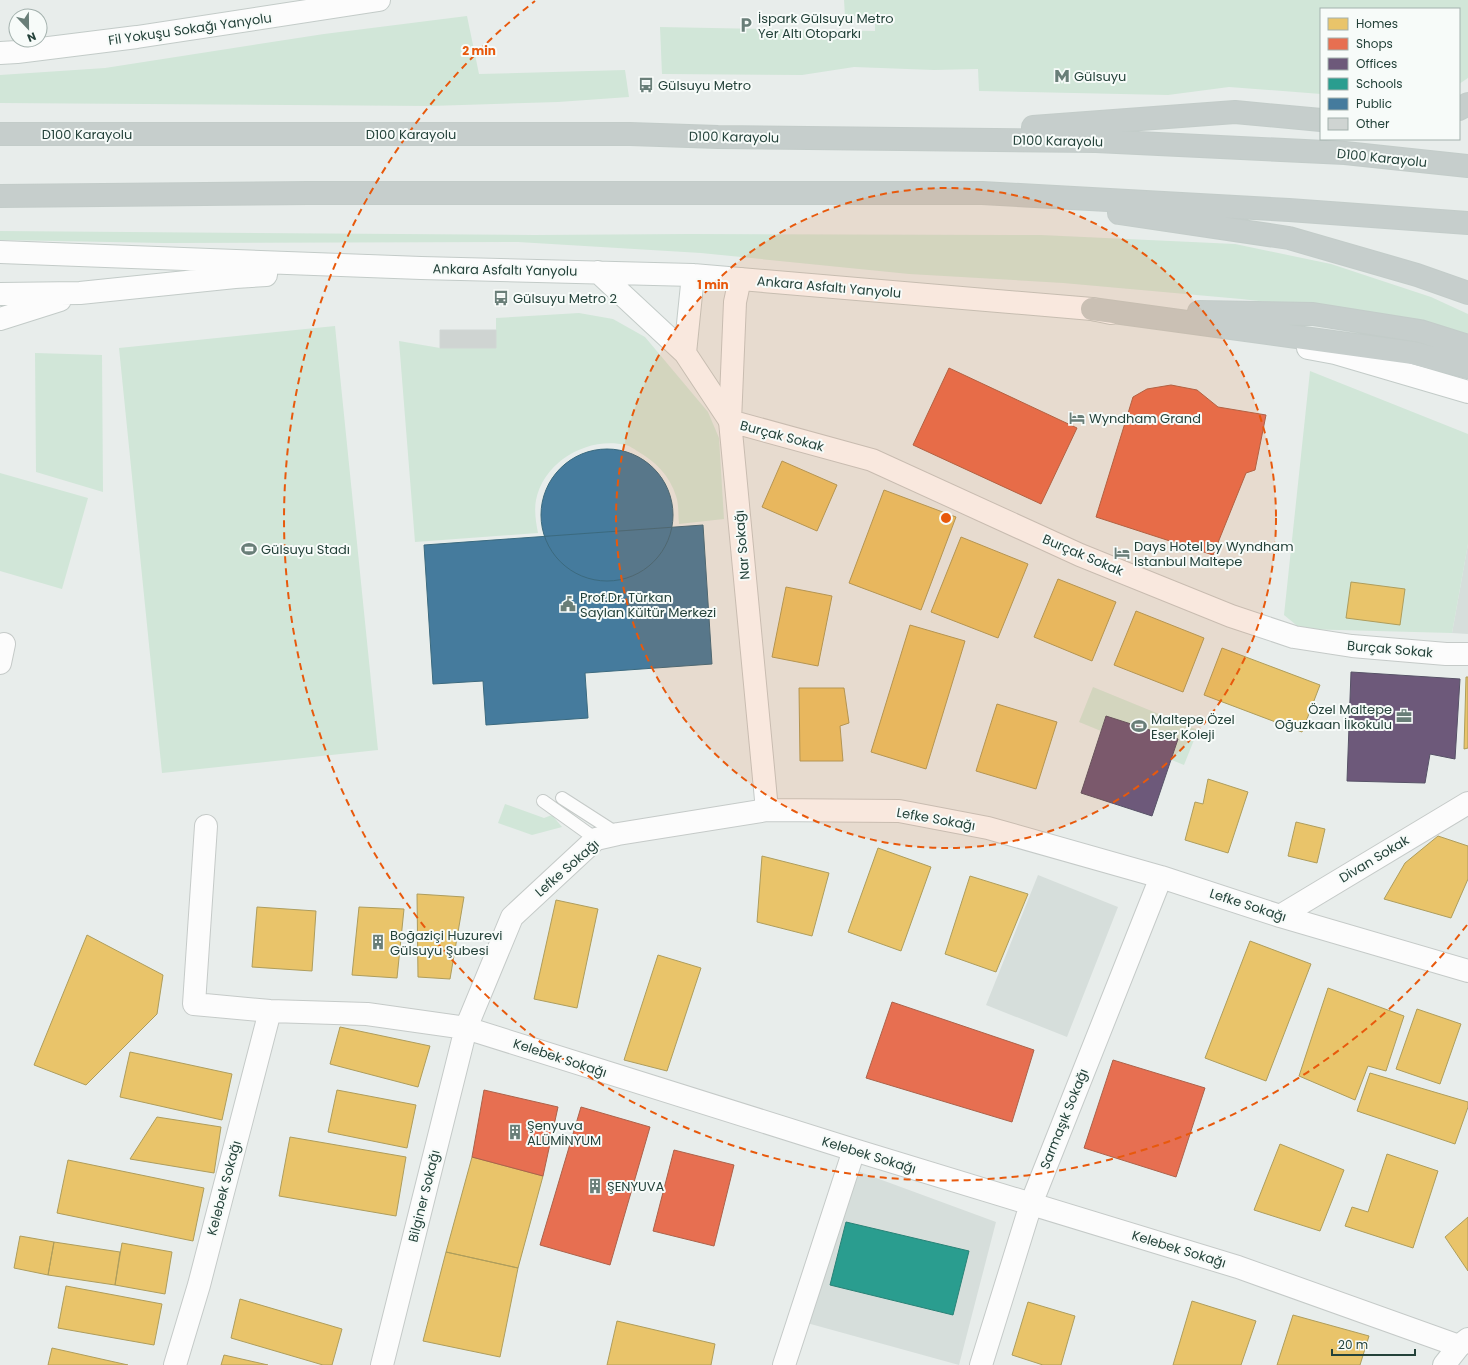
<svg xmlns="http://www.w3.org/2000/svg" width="1468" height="1365" font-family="Poppins,sans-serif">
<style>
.built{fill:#d6dedb}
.green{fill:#d1e6d8}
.homes{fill:#e9c46a;stroke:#ae9d5c}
.shops{fill:#e76f51;stroke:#ac624a}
.offices{fill:#6d597a;stroke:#575267}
.schools{fill:#2a9d8f;stroke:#288276}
.public{fill:#457b9d;stroke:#3b6a7f}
.building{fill:#cfd4d2;stroke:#d1d6d4}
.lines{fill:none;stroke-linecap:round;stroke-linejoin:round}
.service-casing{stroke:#c5cac8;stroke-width:14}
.minor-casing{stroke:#c5cac8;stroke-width:24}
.secondary-casing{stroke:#c3cbc8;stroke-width:24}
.trunk-casing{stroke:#c3ccc9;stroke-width:24}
.service{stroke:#fcfcfc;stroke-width:12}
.minor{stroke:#fcfcfc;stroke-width:22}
.secondary{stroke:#fcfcfc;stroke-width:22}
.trunk{stroke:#c6cecc;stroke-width:22}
.ring{fill:none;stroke:#e8590c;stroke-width:2;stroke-dasharray:7 5}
.labels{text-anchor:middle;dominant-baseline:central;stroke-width:4;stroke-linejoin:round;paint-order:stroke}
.poi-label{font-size:13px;fill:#24423a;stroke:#f7fbf9;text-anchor:start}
.street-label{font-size:13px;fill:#24423a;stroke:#f7fbf9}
.centre{fill:#e8590c;stroke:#f7fbf9;stroke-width:2}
.ring-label{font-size:12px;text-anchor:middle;font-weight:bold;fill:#e8590c;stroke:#f7fbf9;stroke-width:4;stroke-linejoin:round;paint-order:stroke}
</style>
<rect width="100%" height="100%" fill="#e8edeb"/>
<path class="built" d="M1468,544V634L1452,633Z
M1038,875L1118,907L1067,1037L986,1005Z
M852,1169L996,1222L959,1365L807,1323Z"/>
<path class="green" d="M844,0H1468V78L1459,84V9H1321V94L1229,87L1168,95L979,91L978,69L934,70L854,67L802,75L662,74L660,27L875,31V16H845Z
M467,16L479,74L625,70L629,97L558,102L430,106L0,103V75L105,68L324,34Z
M0,231L534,235L689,234L1041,235L1235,244L1331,264L1431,297L1468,314V340L1305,306L1241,299L1063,283L909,274L701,253L518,242L165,243L0,240Z
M579,313L613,319L645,337L708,412L719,438L724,519L679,524C678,515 679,504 676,496C670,476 655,461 637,451C634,449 630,446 626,445C588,436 544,461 536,500C534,510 536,523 538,533L415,542L399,341L440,348H496V318Z
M335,326L378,750L162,773L119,348Z
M35,353L102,355L103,492L36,472Z
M1310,371L1468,434V544L1452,633L1301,629L1284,615Z
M0,473L88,498L62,589L0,571Z
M1093,687L1198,730L1184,765L1079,722Z
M505,804L544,818L552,815L562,827L532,835L498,823Z"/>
<path class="homes" d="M782,461L837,485L817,531L762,507Z
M884,490L956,517L921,610L849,583Z
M961,537L1028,564L998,638L931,612Z
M1058,579L1116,602L1092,661L1034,637Z
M1351,582L1405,589L1400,625L1346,618Z
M786,587L832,596L818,666L772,657Z
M1136,611L1204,638L1183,692L1114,665Z
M910,625L965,641L926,769L871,752Z
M1222,648L1320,685L1302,732L1204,695Z
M1466,677H1468V748L1464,749Z
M799,688H844L849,723L840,726L843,761H800Z
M997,704L1057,722L1036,789L976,771Z
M1208,779L1248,792L1228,853L1185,840L1195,802L1203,804Z
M1296,822L1325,829L1317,863L1288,856Z
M1438,836L1468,846V879L1451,918L1384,899L1405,863Z
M878,848L931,867L901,951L848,932Z
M762,856L829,873L812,936L757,922Z
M970,876L1028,894L996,972L945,954Z
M417,894L464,897L450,979L418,977Z
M556,900L598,909L577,1008L534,999Z
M257,907L316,911L312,971L252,967Z
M359,907L404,909L397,978L352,975Z
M87,935L163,975L157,1014L86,1085L34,1065Z
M1250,941L1311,964L1266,1081L1205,1058Z
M658,955L701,968L667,1071L624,1060Z
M1328,988L1404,1016L1386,1071L1368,1066L1355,1100L1299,1076Z
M1417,1009L1461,1024L1440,1084L1396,1069Z
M340,1027L430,1046L418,1087L330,1064Z
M130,1052L232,1074L222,1120L120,1097Z
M1370,1073L1468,1102V1107L1455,1144L1357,1111Z
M337,1090L416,1105L407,1148L328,1132Z
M157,1117L221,1127L214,1173L130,1159Z
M290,1137L406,1157L396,1216L279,1196Z
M1280,1144L1344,1170L1320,1231L1254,1210Z
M1387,1154L1438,1171L1413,1248L1345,1226L1352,1207L1368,1212Z
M472,1157L543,1176L518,1268L446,1252Z
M68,1160L204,1188L193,1241L57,1213Z
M1468,1217V1271L1445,1237Z
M20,1236L54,1242L48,1275L14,1268Z
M54,1242L120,1252L115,1285L48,1275Z
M122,1243L172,1252L165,1294L115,1285Z
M446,1252L518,1268L500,1357L423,1341Z
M66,1286L162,1304L154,1345L58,1328Z
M240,1299L342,1329L332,1365H323L231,1338Z
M1192,1301L1256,1321L1241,1365H1173Z
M1028,1302L1075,1316L1061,1365H1043L1012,1355Z
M1293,1315L1369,1336L1360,1365H1277Z
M617,1321L715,1344L711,1365H607Z
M52,1348L128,1365H48Z
M224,1355L268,1365H221Z"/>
<path class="shops" d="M949,368L1077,428L1041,504L913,445Z
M1171,385L1197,390L1218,407L1266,415L1255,470L1246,473L1213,555L1096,517L1133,397L1147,389Z
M892,1002L1034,1050L1012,1122L866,1078Z
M1113,1060L1205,1088L1176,1177L1084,1148Z
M484,1090L558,1107L543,1176L472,1157Z
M581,1107L650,1127L610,1265L540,1245Z
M674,1150L734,1165L714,1246L653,1231Z"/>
<path class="offices" d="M1351,672L1460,679L1455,759L1430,754L1425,783L1347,781Z
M1106,716L1178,739L1152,816L1081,793Z"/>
<path class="schools" d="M846,1222L969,1251L953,1315L830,1285Z"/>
<path class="public" d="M541 515a66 66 0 1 1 132 0a66 66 0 1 1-132 0Z
M703,525L712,664L585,673L588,718L486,725L483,681L433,684L424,545Z"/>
<path class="building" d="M440,330H496V348H440Z"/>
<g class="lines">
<defs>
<path id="service" d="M562,798L618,834
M543,801L596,839"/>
<path id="minor" d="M740,279L735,302L730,421L767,810
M730,421L872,460L1080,555L1231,616L1294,637L1352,646L1446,654H1468
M0,663L4,644
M206,826L194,1004L270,1011L367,1014L466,1028L854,1150L1238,1267L1459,1346
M1280,916L1468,803
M175,1365L199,1285L270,1011
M382,1365L466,1028L512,917L596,839L618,834L767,810L899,811L988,828L1161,877L1280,916L1468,971
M784,1365L854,1150
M981,1365L1031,1204L1161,877"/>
<path id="secondary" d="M0,53L17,52L137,37L379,0
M0,252L421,268L693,275L1092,309L1111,313
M598,272L685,353L730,421
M0,294L80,293L235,277L266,275
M0,319L60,300
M1308,348L1335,353L1468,392
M685,353L693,275
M1444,1365L1459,1346L1468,1339"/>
<path id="trunk" d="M1459,109L1468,104
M1033,127L1235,112L1321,120
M0,134H630L718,137L1096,141L1345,153L1468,166
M0,196L308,193H982L1289,210L1468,223
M1119,213L1289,238L1417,275L1468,293
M1092,309L1413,353L1468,367
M1199,312L1313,314L1420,331L1468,346"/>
</defs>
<use href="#service" class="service-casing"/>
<use href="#minor" class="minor-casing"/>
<use href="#secondary" class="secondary-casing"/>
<use href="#trunk" class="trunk-casing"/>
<use href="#service" class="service"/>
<use href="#minor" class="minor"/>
<use href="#secondary" class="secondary"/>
<use href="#trunk" class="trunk"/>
</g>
<circle cx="946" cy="518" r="330" fill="#e8590c" fill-opacity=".12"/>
<g class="ring">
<circle cx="946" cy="518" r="330"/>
<path d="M1467 925A661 661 0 1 1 535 1"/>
</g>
<defs>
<symbol id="parking-bare" viewBox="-9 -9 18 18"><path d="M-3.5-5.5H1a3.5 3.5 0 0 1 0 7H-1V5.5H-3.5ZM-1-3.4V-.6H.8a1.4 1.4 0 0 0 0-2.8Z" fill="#697e78" stroke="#f7fbf9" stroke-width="2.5" paint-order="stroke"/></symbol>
<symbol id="metro-bare" viewBox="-9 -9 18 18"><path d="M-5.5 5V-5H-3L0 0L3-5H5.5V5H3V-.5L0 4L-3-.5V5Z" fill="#697e78" stroke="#f7fbf9" stroke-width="2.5" paint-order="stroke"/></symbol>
<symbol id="bus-bare" viewBox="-9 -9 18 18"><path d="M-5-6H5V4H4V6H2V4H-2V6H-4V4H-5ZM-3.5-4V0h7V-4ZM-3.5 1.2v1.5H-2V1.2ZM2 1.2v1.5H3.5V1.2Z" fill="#697e78" stroke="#f7fbf9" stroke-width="2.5" paint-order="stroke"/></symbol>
<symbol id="hotel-bare" viewBox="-9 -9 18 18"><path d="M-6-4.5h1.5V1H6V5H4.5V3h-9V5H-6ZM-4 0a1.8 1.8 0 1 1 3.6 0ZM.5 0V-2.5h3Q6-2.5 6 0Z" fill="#697e78" stroke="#f7fbf9" stroke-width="2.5" paint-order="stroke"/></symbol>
<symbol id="stadium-bare" viewBox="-9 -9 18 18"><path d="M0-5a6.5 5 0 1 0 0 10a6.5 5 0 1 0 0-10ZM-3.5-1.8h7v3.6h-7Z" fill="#697e78" stroke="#f7fbf9" stroke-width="2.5" paint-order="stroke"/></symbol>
<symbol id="civic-bare" viewBox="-9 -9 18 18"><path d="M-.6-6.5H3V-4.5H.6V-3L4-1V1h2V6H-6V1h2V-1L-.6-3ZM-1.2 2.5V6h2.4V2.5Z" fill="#697e78" stroke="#f7fbf9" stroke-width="2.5" paint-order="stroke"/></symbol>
<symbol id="office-bare" viewBox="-9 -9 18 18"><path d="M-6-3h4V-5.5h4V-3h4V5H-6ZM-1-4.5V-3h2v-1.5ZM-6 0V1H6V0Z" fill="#697e78" stroke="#f7fbf9" stroke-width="2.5" paint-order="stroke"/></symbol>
<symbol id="building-bare" viewBox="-9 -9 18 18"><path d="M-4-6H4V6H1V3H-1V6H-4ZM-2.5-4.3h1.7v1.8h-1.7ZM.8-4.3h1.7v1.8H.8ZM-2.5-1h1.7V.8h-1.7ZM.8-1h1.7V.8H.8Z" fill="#697e78" stroke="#f7fbf9" stroke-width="2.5" paint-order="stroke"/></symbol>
</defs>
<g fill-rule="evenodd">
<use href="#parking-bare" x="735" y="14" width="22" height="22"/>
<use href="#metro-bare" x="1051" y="65" width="22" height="22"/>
<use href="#bus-bare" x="635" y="74" width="22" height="22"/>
<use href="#bus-bare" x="490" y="287" width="22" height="22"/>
<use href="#hotel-bare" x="1066" y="407" width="22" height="22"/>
<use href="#stadium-bare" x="238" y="538" width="22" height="22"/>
<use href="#hotel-bare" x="1111" y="542" width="22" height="22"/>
<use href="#civic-bare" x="557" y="593" width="22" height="22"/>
<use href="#office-bare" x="1393" y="705" width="22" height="22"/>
<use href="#stadium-bare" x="1128" y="715" width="22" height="22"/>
<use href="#building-bare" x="367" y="931" width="22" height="22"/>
<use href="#building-bare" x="504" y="1121" width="22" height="22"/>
<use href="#building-bare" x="584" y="1175" width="22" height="22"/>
</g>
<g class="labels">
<g class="poi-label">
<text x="758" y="18">İspark Gülsuyu Metro<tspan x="758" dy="15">Yer Altı Otoparkı</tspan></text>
<text x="1074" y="76">Gülsuyu</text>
<text x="658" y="85">Gülsuyu Metro</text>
<text x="513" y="298">Gülsuyu Metro 2</text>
<text x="1089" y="418">Wyndham Grand</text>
<text x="1134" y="546">Days Hotel by Wyndham<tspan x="1134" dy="15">Istanbul Maltepe</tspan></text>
<text x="261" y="549">Gülsuyu Stadı</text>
<text x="580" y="597">Prof.Dr. Türkan<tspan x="580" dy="15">Saylan Kültür Merkezi</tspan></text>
<text x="1392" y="709" text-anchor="end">Özel Maltepe<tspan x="1392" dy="15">Oğuzkaan İlkokulu</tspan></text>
<text x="1151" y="719">Maltepe Özel<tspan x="1151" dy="15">Eser Koleji</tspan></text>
<text x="390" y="935">Boğaziçi Huzurevi<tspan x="390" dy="15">Gülsuyu Şubesi</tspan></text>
<text x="527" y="1125">Şenyuva<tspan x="527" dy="15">ALÜMİNYUM</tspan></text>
<text x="607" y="1186">ŞENYUVA</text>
</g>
<g class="street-label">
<text transform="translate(190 29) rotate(-8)">Fil Yokuşu Sokağı Yanyolu</text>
<text x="87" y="134">D100 Karayolu</text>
<text x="411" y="134">D100 Karayolu</text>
<text transform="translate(734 137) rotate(1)">D100 Karayolu</text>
<text transform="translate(1058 141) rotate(1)">D100 Karayolu</text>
<text transform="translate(1382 158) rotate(6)">D100 Karayolu</text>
<text transform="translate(505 270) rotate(1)">Ankara Asfaltı Yanyolu</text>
<text transform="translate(829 287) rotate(5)">Ankara Asfaltı Yanyolu</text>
<text transform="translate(782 436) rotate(15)">Burçak Sokak</text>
<text transform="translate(742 545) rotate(-95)">Nar Sokağı</text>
<text transform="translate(1083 555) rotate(23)">Burçak Sokak</text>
<text transform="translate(1390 649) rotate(5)">Burçak Sokak</text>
<text transform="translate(936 819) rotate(10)">Lefke Sokağı</text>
<text transform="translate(1374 859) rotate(-31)">Divan Sokak</text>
<text transform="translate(567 868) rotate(-41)">Lefke Sokağı</text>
<text transform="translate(1248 905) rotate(18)">Lefke Sokağı</text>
<text transform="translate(560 1058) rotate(18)">Kelebek Sokağı</text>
<text transform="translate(1064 1119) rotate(-68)">Sarmaşık Sokağı</text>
<text transform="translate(869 1155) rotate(17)">Kelebek Sokağı</text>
<text transform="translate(224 1188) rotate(-75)">Kelebek Sokağı</text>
<text transform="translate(424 1196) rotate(-76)">Bilginer Sokağı</text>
<text transform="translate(1179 1249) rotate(17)">Kelebek Sokağı</text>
</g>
</g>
<circle cx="946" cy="518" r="6" class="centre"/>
<g class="ring-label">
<text x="479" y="55">2 min</text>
<text x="713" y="289">1 min</text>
</g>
<rect x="1320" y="8" width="140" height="132" fill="#f7fbf9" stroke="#a3b1ad"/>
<rect x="1328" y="18" width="20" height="12" fill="#e9c46a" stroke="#a3b1ad"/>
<text x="1356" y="28" font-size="12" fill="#24423a">Homes</text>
<rect x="1328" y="38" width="20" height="12" fill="#e76f51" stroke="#a3b1ad"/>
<text x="1356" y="48" font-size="12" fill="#24423a">Shops</text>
<rect x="1328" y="58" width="20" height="12" fill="#6d597a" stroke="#a3b1ad"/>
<text x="1356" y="68" font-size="12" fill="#24423a">Offices</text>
<rect x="1328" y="78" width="20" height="12" fill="#2a9d8f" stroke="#a3b1ad"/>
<text x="1356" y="88" font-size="12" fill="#24423a">Schools</text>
<rect x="1328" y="98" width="20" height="12" fill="#457b9d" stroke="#a3b1ad"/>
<text x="1356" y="108" font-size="12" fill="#24423a">Public</text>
<rect x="1328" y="118" width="20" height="12" fill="#cfd4d2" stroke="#a3b1ad"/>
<text x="1356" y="128" font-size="12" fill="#24423a">Other</text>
<g transform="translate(28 28) rotate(158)"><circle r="19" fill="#f7fbf9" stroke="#a3b1ad"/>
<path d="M0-3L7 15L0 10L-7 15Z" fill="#697e78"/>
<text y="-6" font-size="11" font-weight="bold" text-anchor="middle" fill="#24423a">N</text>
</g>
<path d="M1332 1349v6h83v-6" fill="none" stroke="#24423a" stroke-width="2"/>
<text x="1338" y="1349" font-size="12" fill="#24423a" stroke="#f7fbf9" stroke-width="3" paint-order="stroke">20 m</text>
</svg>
